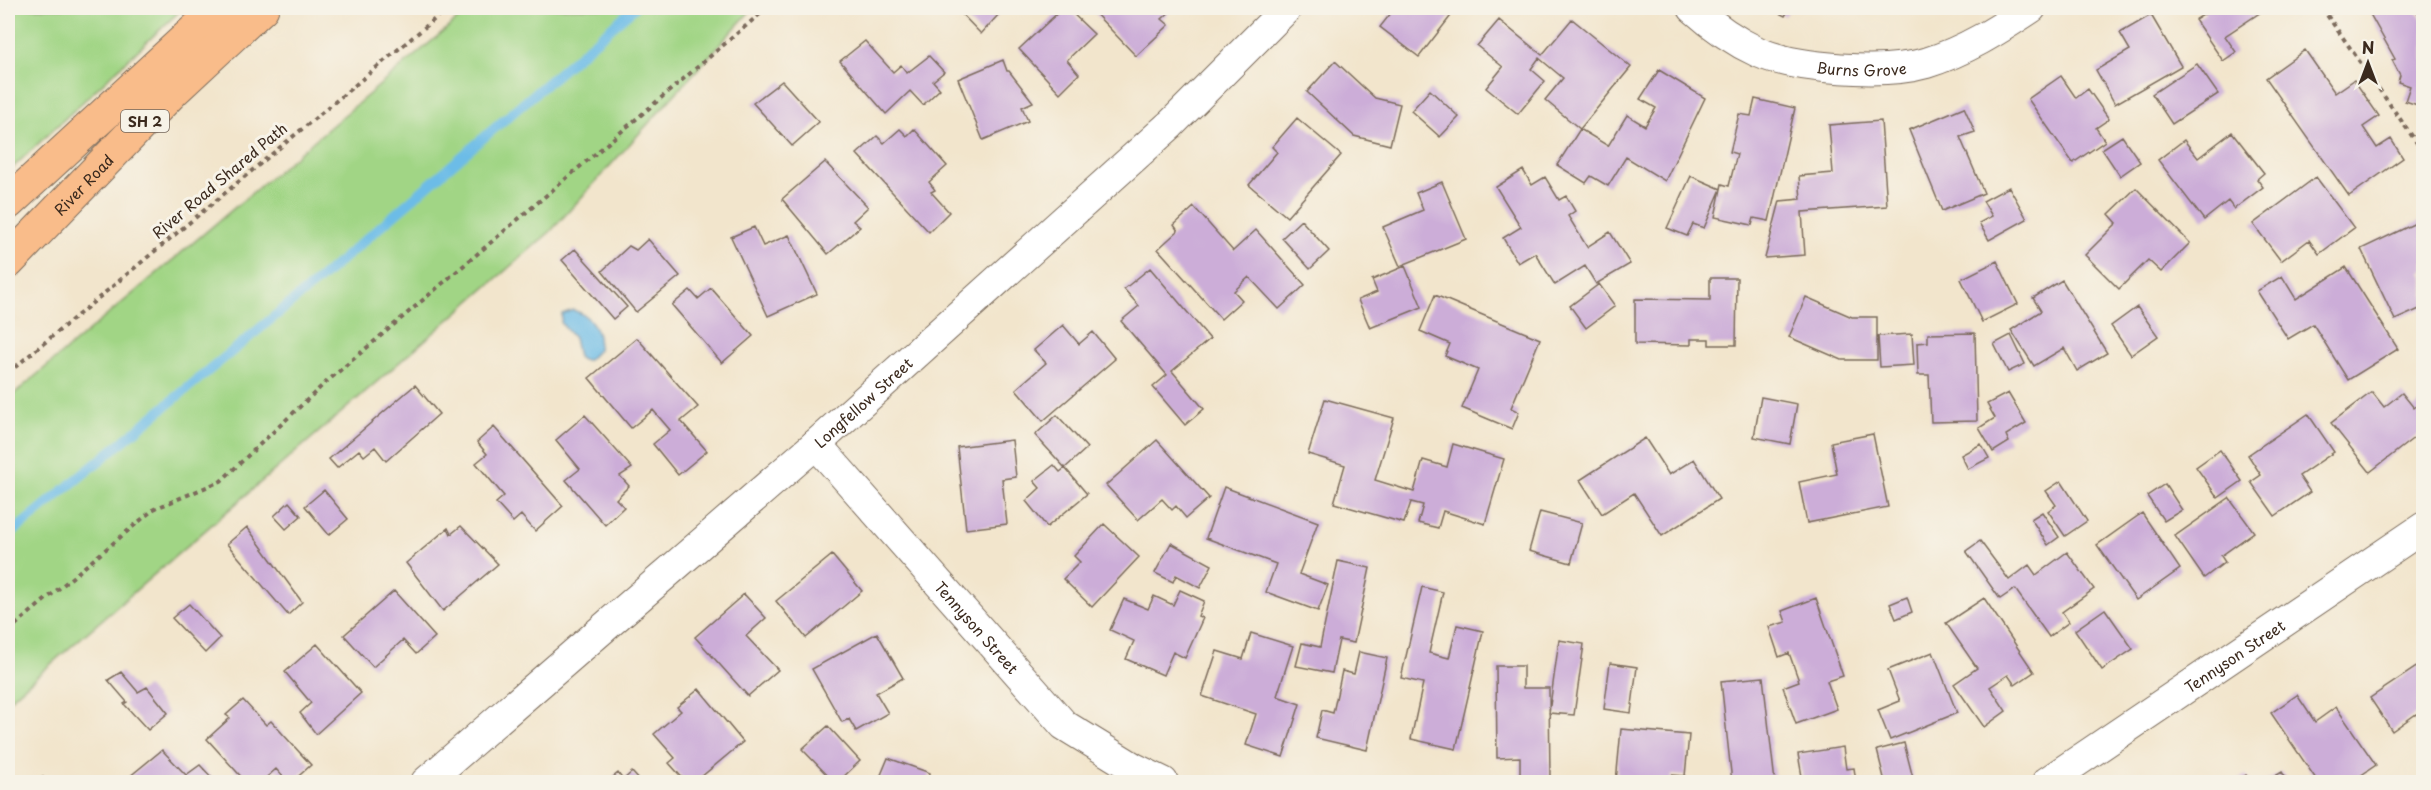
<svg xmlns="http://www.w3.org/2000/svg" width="2431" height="790" font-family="'Playpen Sans',sans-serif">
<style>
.green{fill:#a1d585;stroke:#6e8052;stroke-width:1.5}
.water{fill:#6cbce7;stroke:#547382;stroke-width:1.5}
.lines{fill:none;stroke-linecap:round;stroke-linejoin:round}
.stream{stroke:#6cbce7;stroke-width:10}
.building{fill:#ccadd8}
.street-casing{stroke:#7b6b5b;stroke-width:32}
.highway-casing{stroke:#7b6b5b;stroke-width:35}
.path{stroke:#7b6b5b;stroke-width:4;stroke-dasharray:4.5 4.5;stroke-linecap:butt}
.street{stroke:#fff;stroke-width:30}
.highway{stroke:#f9bc8a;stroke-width:33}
.labels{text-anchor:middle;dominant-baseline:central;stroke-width:6;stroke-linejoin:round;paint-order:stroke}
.shield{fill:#f7f3e8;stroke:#73665b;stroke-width:1.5}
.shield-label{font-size:14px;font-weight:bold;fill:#3b2a1e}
.street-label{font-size:15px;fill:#3b2a1e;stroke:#f7f3e8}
</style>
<rect width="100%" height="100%" fill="#f7f3e8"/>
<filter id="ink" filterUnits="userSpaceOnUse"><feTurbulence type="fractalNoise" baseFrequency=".0167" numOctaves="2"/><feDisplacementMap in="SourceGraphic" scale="12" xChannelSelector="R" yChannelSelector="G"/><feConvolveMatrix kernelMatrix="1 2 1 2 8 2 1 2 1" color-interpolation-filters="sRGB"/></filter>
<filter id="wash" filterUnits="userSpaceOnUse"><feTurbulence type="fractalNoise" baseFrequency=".008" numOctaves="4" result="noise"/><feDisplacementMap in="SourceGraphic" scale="24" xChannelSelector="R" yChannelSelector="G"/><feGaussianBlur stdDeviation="1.35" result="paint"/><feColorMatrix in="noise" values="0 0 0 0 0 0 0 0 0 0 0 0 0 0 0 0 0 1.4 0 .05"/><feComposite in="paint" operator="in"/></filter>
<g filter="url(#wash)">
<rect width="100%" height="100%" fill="#f2e5cc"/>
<path class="green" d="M8,8H183L8,172Z
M471,8H753L550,232L8,701V399Z"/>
<path class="water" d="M573,310C592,316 601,331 598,350L588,360H582L578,357L574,338L561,323L562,314Z"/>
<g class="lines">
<path class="stream" d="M8,536L315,283L634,8"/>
</g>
<g id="blocks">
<path class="building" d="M956,8H993L999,14L981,34Z
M1063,8H1067L1094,34L1067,60L1079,74L1060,93L1019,49Z
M1090,8H1174L1162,19L1169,25L1136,56Z
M1395,8H1457L1419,57L1380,27Z
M1769,8H1790L1785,16Z
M2203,8H2267L2225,36L2236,52L2223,61L2195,20L2206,13Z
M2327,8H2341L2331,14Z
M2381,8H2415L2424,22V107L2405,101L2410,86L2398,82L2400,75L2392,60L2395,59L2370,14Z
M2151,15L2181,66L2115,104L2096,70L2130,50L2120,33Z
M1572,19L1631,67L1580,129L1545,100L1563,78L1539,58L1531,69L1545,81L1518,114L1486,88L1503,67L1477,46L1499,20L1542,55Z
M865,41L893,72L901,65L907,73L929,56L944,72L933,81L940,89L923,105L910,91L886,114L840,61Z
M2305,50L2335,93L2354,80L2379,116L2363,127L2377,148L2391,139L2403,158L2349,196L2266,78Z
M1003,60L1007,71H1009L1033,102L1022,107L1028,121L983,140L958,79Z
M1335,61L1375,98L1400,104L1390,145L1354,136L1307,92Z
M2197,64L2218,94L2172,124L2152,94Z
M1659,70L1705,98L1665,181L1626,157L1608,186L1591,176L1586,183L1557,165L1580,129L1608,146L1627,115L1645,126L1656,108L1640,99Z
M2061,76L2076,98L2088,89L2109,119L2096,128L2105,141L2073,163L2028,99Z
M782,81L819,122L792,146L753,103Z
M1430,90L1459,117L1440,137L1411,111Z
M1755,99L1795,108L1769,221L1754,218L1752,225L1715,217L1722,184L1729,186L1737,154L1730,152L1739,114L1751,116Z
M1964,107L1975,132L1960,137L1984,193L1942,211L1909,130Z
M1297,118L1341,155L1287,217L1249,185L1277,152L1272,147Z
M1881,121L1887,206L1802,212L1805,255L1765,258L1780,201L1801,199L1799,176L1833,173L1829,125Z
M900,129L907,136L914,129L947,166L929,182L935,190L931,192L949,212L929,232L857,154L877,136L884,143Z
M2232,132L2264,173L2257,179L2263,187L2234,209L2228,201L2204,220L2158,160L2184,140L2198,158Z
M2122,136L2140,162L2120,176L2102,149Z
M825,162L868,207L853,221L860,227L828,254L782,199Z
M1523,170L1532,185L1545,177L1559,200L1566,196L1575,211L1568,216L1587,247L1610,232L1630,264L1596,284L1585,266L1555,285L1535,253L1518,263L1503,238L1521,227L1496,187Z
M1691,176L1721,189L1704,228L1693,224L1687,236L1667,228Z
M2316,177L2354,228L2319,254L2309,240L2281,261L2253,224Z
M1442,182L1466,239L1400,266L1383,227L1423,210L1416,193Z
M2009,187L2027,219L1989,240L1979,223L1992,216L1983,201Z
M2136,188L2190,243L2161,272L2148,260L2119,289L2085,255L2117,223L2109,214Z
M1194,207L1233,251L1256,230L1305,285L1279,309L1249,277L1234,291L1242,300L1221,319L1158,249L1178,231L1174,225Z
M2424,219V271L2421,272L2424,277V307L2395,320L2361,249Z
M1301,220L1329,251L1310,269L1282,238Z
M754,227L763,246L789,235L817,294L768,316L731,237Z
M648,239L680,276L636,312L602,271L629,246L636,250Z
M575,249L627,307L613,319L562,260Z
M1997,261L2018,304L1982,322L1961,279Z
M1405,266L1422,307L1370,328L1358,300L1377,292L1372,280Z
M2346,267L2398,349L2348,380L2313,324L2288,339L2257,291L2282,276L2296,299Z
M1150,268L1210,339L1172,371L1204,409L1185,425L1153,387L1167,375L1121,321L1139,306L1124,289Z
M1710,278H1737L1736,345H1709V339H1691V345L1635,344V299L1710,300Z
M2062,280L2107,353L2077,371L2064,348L2034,366L2011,330L2041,311L2033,298Z
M1599,284L1615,306L1586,328L1570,306Z
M711,288L753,336L722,363L672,305L690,290L698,299Z
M1435,295L1540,339L1511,408L1519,412L1512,429L1462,408L1478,370L1445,356L1450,344L1420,331Z
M1806,297L1852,317H1877V360H1842L1789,337Z
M2137,307L2158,336L2131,355L2111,326Z
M1063,325L1079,344L1093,332L1115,359L1043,421L1016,389L1046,363L1034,350Z
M1975,333L1977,421L1931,422L1929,375H1918L1917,343L1928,342V334Z
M1912,334L1914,365L1880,367L1878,336Z
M2011,335L2025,364L2008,372L1994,344Z
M637,338L698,407L681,421L707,451L678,475L653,444L670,430L653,410L631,428L589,378Z
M415,385L439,414L386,461L375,447L364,456L359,450L337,468L329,459Z
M2372,392L2384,407L2402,393L2414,408L2421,402L2424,405V430L2370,472L2331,423Z
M2008,393L2026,423L2006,435L2009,442L1993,452L1979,428L1995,418L1987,404Z
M1761,397L1797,404L1790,444L1754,437Z
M1325,399L1394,418L1375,480L1414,492L1423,460L1447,467L1453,444L1504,459L1485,524L1443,511L1438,528L1418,523L1423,505L1411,502L1404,523L1334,503L1345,465L1308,454Z
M2308,414L2334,452L2299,476L2310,492L2275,516L2251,482L2261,475L2248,455Z
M585,415L632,468L620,476L629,486L616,499L624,507L605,525L566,480L580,469L556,440Z
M1057,415L1087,448L1065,468L1087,494L1047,527L1026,501L1040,488L1034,481L1054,465L1060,472L1065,468L1035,435Z
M494,427L563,506L535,531L521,515L513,522L496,503L504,496L476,463L487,454L477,442Z
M1873,434L1888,507L1807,523L1799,482L1837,474L1831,442Z
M1645,438L1669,475L1694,459L1719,499L1662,536L1634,493L1602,514L1580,480Z
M1012,440L1016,477L1002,479L1007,524L966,529L957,447Z
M1157,440L1209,498L1186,518L1176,506L1172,510L1162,499L1138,520L1106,485Z
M1981,444L1989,458L1968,469L1961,455Z
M2220,450L2242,481L2218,498L2196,467Z
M2061,481L2087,521L2065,536L2048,511L2056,505L2046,491Z
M2165,484L2182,510L2164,521L2147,496Z
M1224,487L1318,522L1299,574L1328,585L1318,611L1266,592L1276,564L1206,538Z
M324,490L348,519L329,535L305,506Z
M2229,498L2254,532L2221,556L2225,562L2204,578L2175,536Z
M289,502L301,516L286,529L274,516Z
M1540,512L1582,523L1571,563L1529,551Z
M2042,512L2059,537L2048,545L2031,519Z
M2142,513L2180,569L2136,600L2097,545Z
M1104,524L1139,557L1092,607L1063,579L1080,562L1074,556Z
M461,526L498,564L443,611L406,563L448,528L451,534Z
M247,527L302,602L288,615L227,544Z
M1980,541L2009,580L2029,565L2036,575L2067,552L2094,589L2062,612L2069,622L2049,637L2015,589L2000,599L1966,551Z
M1171,543L1212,565L1200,588L1176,575L1173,582L1155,573Z
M832,555L862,591L806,638L776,601Z
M1338,561L1370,568L1354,643L1339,640L1332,673L1296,666L1302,643L1320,647Z
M1422,587L1443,592L1429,653L1449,658L1457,625L1483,631L1456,749L1411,739L1423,683L1401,678Z
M1180,590L1204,601L1198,616L1203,618L1185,658L1173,652L1163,675L1126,659L1134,641L1110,630L1124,599L1148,609L1154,596L1173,605Z
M394,591L435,637L416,654L403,640L373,667L344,635Z
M744,594L766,618L746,636L778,670L748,696L695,637Z
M1907,597L1912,612L1896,619L1890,604Z
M1816,598L1843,676L1827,681L1837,709L1796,724L1783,687L1799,681L1789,653L1779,657L1769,627L1786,622L1782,611Z
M1984,598L2034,672L2015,685L2008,675L1990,687L2006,711L1984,727L1954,684L1977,668L1946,623Z
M189,604L220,638L205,653L172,618Z
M2105,609L2133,649L2102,670L2075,630Z
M877,633L903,678L876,693L888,713L856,731L849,719L842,722L812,669Z
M1251,633L1293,646L1277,696L1300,704L1283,757L1246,745L1256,714L1202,696L1217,651L1243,659Z
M1559,640L1584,644L1574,715L1549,713Z
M317,644L361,693L316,734L300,713L311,703L285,672Z
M1359,652L1387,658L1367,750L1316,738L1322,710L1333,713L1342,671L1354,674Z
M1933,652L1957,713L1890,740L1878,710L1900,701L1888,670Z
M2424,662V725L2416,714L2392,731L2370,698Z
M1610,663L1637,667L1631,713L1604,709Z
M1496,666H1523V688H1549L1550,779H1520V757L1497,758Z
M121,672L138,692L147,687L168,713L148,730L124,704L127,702L108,680Z
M1763,677L1775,782H1732L1721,681Z
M699,689L743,742L695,782H686L669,763L675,758L654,734L681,711L677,707Z
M2297,695L2315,722L2336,707L2376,765L2354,780L2356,782H2318L2271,713Z
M243,700L266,725L271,721L311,765L292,782H288L276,769L261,782H246L207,739L230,718L226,715Z
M828,726L860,761L838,782H834L802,749Z
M1621,729L1689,735L1685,776L1672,775L1671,782H1616Z
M1904,743L1914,782H1885L1877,750Z
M1843,747L1846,769L1854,768L1856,782H1803L1798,754Z
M162,750L186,775L200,765L216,782H134L129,777Z
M888,758L930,773L927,782H878Z
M632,772L641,782H607L618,773L623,780Z
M2282,772L2288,782H2265Z
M2246,775L2251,782H2235Z
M43,777L47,782H35Z"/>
</g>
</g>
<g filter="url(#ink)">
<use href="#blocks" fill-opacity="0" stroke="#7b6b5b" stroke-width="1.5"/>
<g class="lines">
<defs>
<g id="street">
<path id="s1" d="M1693,8C1712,25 1734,41 1758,52C1797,69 1884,75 1926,63C1965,51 1998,30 2031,8"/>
<path id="s2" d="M816,444L1064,725L1134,768L1163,782"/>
<path id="s3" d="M426,782L816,444L1171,124L1287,8"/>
<path id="s4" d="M2047,782L2424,527"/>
</g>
<g id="highway">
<path d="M8,203L219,8"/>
<path id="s5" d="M8,262L173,91L262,8"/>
</g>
</defs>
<use href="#street" class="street-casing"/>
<use href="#highway" class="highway-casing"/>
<path class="path" d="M2322,8L2424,153
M8,373L448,8
M8,631L154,509L221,481L324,384L767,8"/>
<use href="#street" class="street"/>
<use href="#highway" class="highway"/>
</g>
</g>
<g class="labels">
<rect class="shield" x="121" y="110" width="48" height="22" rx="4.5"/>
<g class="shield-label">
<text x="145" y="121">SH 2</text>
</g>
<g class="street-label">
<text stroke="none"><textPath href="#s1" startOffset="184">Burns Grove</textPath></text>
<text transform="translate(219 180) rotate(-40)">River Road Shared Path</text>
<text stroke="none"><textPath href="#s5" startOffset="108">River Road</textPath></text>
<text stroke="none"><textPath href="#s3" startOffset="579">Longfellow Street</textPath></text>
<text stroke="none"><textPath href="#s2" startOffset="244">Tennyson Street</textPath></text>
<text stroke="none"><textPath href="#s4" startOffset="226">Tennyson Street</textPath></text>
</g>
</g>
<rect width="2431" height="790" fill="none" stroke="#f7f3e8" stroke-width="30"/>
<g transform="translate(2368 63)" stroke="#f7f3e8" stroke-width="4.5" paint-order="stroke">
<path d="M0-4.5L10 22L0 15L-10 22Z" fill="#3b2a1e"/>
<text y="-9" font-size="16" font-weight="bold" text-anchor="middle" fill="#3b2a1e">N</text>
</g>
</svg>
